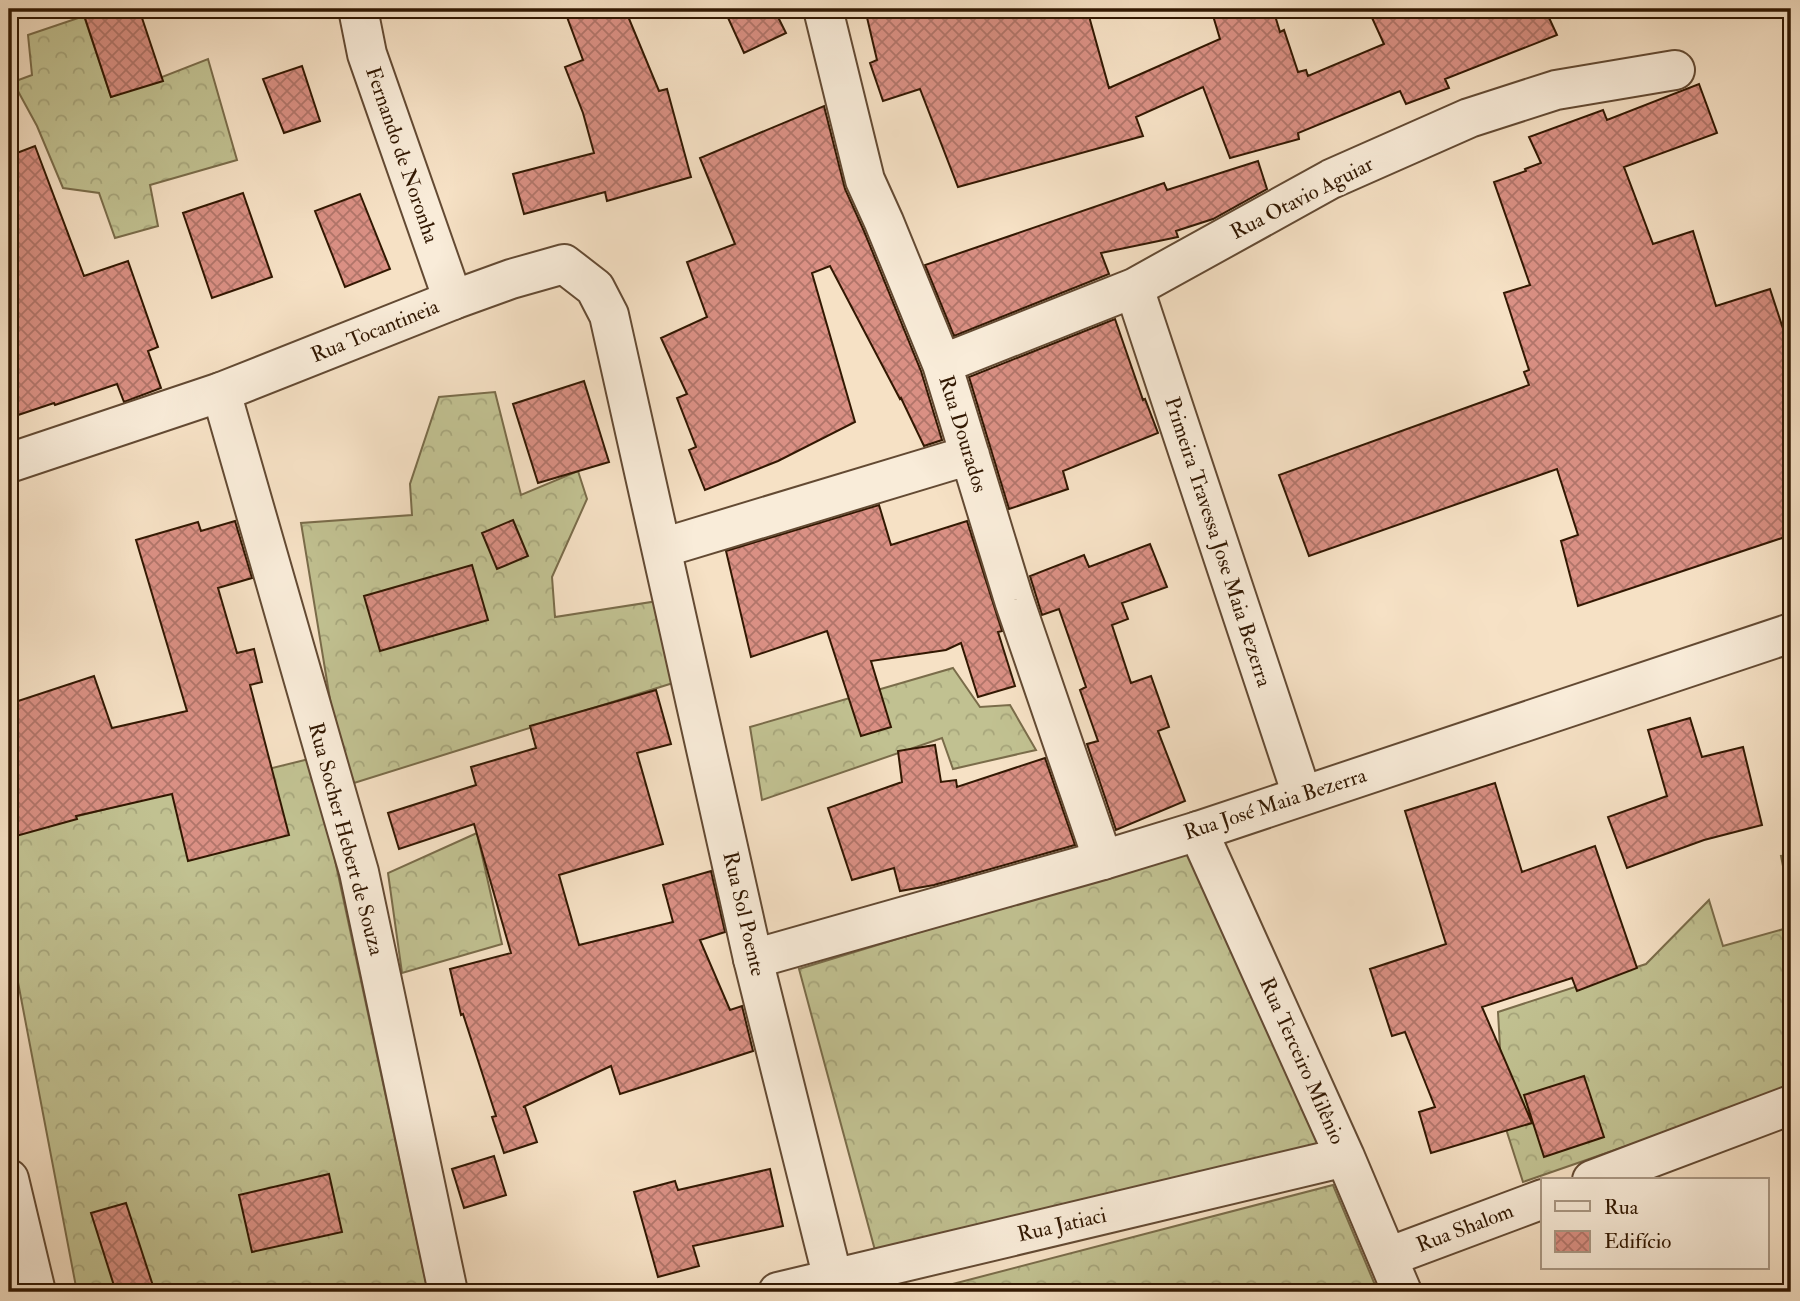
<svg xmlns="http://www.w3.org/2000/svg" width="1800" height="1301" font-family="'IM FELL Double Pica',serif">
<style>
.forest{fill:url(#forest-crowns);stroke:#7a6c4a;stroke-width:2}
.building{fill:url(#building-cross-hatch);stroke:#321802;stroke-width:2}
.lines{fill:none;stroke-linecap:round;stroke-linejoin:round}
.minor-casing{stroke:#634a33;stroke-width:42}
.tertiary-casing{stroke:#634a33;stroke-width:42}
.minor{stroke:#f9ecd9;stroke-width:38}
.tertiary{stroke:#f9ecd9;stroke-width:38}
.labels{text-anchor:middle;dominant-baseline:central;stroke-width:6;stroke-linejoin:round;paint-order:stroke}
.street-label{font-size:21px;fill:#321802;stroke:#f9ecd9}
</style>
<defs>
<pattern id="forest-crowns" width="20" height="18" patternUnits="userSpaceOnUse" patternTransform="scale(1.75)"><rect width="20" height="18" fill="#c1c191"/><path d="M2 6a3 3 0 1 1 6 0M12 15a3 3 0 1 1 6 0" fill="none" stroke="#a6a57b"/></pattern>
<pattern id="building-cross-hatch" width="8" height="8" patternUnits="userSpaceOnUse" patternTransform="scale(1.75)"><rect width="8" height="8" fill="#da9084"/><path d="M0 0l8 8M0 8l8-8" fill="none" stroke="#b1756a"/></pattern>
</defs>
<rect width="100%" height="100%" fill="#f6e1c5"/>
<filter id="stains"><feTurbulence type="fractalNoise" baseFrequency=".00286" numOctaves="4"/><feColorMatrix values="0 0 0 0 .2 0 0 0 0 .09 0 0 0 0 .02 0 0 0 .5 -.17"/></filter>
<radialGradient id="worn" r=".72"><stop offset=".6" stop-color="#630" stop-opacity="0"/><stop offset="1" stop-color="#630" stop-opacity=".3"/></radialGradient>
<path class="forest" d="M84,16L111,97L208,59L237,160L150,185L158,226L115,238L99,193L63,188L37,126L13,82L32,75L28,35Z
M495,392L521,495L578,471L587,499L552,577L555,617L658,601L673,683L354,783L335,730L301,523L412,515L410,484L439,397Z
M953,668L980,707L1010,705L1036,750L953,769L942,738L762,800L750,727Z
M313,758L428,1292H77L9,935V833Z
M477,833L502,944L402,973L388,873Z
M1194,848L1323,1148L876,1254L799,969Z
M1791,855V907L1781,856Z
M1709,900L1723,946L1791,927V1089L1523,1182L1490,1079L1500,1048L1498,1012L1646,964Z
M1333,1185L1378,1292H922Z"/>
<path class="building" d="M82,9H139L163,81L111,97Z
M564,9H625L659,91L667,89L691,177L607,201L605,192L524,214L513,174L594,153L583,113L565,67L583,60Z
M724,9H774L786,33L744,53Z
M865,9H1087L1109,88L1220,39L1211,9H1273L1280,32L1284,30L1298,72L1306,70L1308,76L1384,44L1368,9H1545L1557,35L1445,79L1449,88L1406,104L1400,91L1298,133L1299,139L1230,158L1203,87L1136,117L1143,136L958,187L920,89L883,101L870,63L877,60Z
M302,66L320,121L284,133L263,79Z
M1699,84L1717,133L1624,167L1653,244L1693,231L1716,306L1770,289L1791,353V535L1578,606L1561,541L1578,535L1557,469L1309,556L1279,475L1529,385L1524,372L1529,370L1504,293L1530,285L1494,182L1526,171L1525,169L1541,163L1529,137L1603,110L1607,120Z
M824,106L845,189L864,231L921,371L942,440L924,446L901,398L900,399L830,266L812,273L855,422L778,461L705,490L689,450L696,447L677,398L687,394L661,338L707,317L687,262L735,244L700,158Z
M35,146L84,276L128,261L158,347L148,351L161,388L124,402L117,384L55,405L54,403L9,418V156Z
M1258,161L1267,189L1213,219L1176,231L1178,237L1101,253L1109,274L954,336L925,265L1164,183L1167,190Z
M243,193L272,277L212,298L183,213Z
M360,194L390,269L345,287L315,211Z
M1115,319L1143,400L1145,399L1158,433L1063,471L1068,489L1009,509L969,377Z
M584,381L609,462L538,483L513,404Z
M879,505L891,545L967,521L1002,631L998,632L1015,686L978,697L961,643L946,650L871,661L891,727L861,736L827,631L751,657L726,551Z
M513,520L528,556L497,569L482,533Z
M235,521L252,578L218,588L237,653L254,649L262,682L250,685L289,835L188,861L172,794L76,816L77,819L9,838V704L94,676L112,728L187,711L136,540L198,522L201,531Z
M1150,544L1167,587L1122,603L1128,619L1112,625L1131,683L1151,676L1169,727L1158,731L1185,801L1116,830L1087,744L1098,741L1080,690L1086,687L1059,609L1042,615L1030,576L1084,555L1089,567Z
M472,565L488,620L380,651L364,596Z
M656,690L671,744L637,753L663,844L559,875L579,945L673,922L663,885L711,871L725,932L700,940L730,1010L742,1006L753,1051L620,1094L611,1066L523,1107H525L537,1142L504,1153L492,1117L496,1116L463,1014L461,1015L450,969L511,953L474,824L399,849L388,813L476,785L471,767L536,748L530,726Z
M1690,718L1702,757L1743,747L1762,825L1704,840L1627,868L1608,817L1667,796L1648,730Z
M935,745L941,782L956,780L957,787L1045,758L1075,845L934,885L900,891L894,868L852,880L828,808L902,782L898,751Z
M1495,783L1522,872L1595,846L1637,968L1577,991L1572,978L1482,1007L1532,1123L1431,1153L1419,1112L1435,1107L1405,1032L1392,1036L1370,969L1446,944L1405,811Z
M1584,1076L1604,1137L1544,1157L1524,1095Z
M494,1156L506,1195L464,1208L452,1169Z
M770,1169L783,1226L693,1246L699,1266L658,1277L634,1192L675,1181L678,1190Z
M329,1174L342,1232L252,1252L239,1195Z
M126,1203L155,1292H116L91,1213Z"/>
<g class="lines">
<defs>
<path id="minor" d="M358,9L367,54L453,300
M823,9L865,180L884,222L942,364L1014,600L1103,860
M1134,288L1302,795
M942,364L1134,288L1331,179L1469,118L1556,90L1675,70
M221,392L359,872L448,1292
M662,548L970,455
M1198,831L1345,1157L1402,1292
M753,959L833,1279
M9,1179L36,1292
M1592,1180L1791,1105
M1388,1257L1543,1199
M778,1292L1345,1157"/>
<path id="tertiary" d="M9,463L221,392L453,300L511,279L564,264L595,288L609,315L753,959L1103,860L1198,831L1791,633"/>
</defs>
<use href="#minor" class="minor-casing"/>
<use href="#tertiary" class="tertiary-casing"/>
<use href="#minor" class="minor"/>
<use href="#tertiary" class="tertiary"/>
</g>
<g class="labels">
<g class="street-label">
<text transform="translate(402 155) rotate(71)">Fernando de Noronha</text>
<text transform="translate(1302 198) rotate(-27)">Rua Otavio Aguiar</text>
<text transform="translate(375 331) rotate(-22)">Rua Tocantineia</text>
<text transform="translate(963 434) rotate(73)">Rua Dourados</text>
<text transform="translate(1218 542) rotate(72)">Primeira Travessa Jose Maia Bezerra</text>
<text transform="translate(1275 804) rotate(-18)">Rua José Maia Bezerra</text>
<text transform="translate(346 839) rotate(75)">Rua Socher Hebert de Souza</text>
<text transform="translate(744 914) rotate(77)">Rua Sol Poente</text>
<text transform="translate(1302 1061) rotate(66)">Rua Terceiro Milênio</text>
<text transform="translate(1062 1225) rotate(-13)">Rua Jatiaci</text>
<text transform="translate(1465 1228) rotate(-21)">Rua Shalom</text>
</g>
</g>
<rect width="1800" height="1301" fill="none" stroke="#f6e1c5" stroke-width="35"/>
<rect x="10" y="10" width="1779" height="1280" fill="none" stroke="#321802" stroke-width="3.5"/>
<rect x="18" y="18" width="1765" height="1266" fill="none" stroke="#321802" stroke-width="2"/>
<rect x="1541" y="1178" width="228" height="91" fill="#f9ecd9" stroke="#a99783" stroke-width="2"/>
<rect x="1555" y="1201" width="35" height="10" fill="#f9ecd9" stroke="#a99783" stroke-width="2"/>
<text x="1604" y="1214" font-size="21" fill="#321802">Rua</text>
<rect x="1555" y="1231" width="35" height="21" fill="url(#building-cross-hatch)" stroke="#a99783" stroke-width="2"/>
<text x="1604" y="1248" font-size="21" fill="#321802">Edifício</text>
<rect width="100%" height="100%" filter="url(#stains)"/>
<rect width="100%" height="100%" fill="url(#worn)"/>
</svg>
